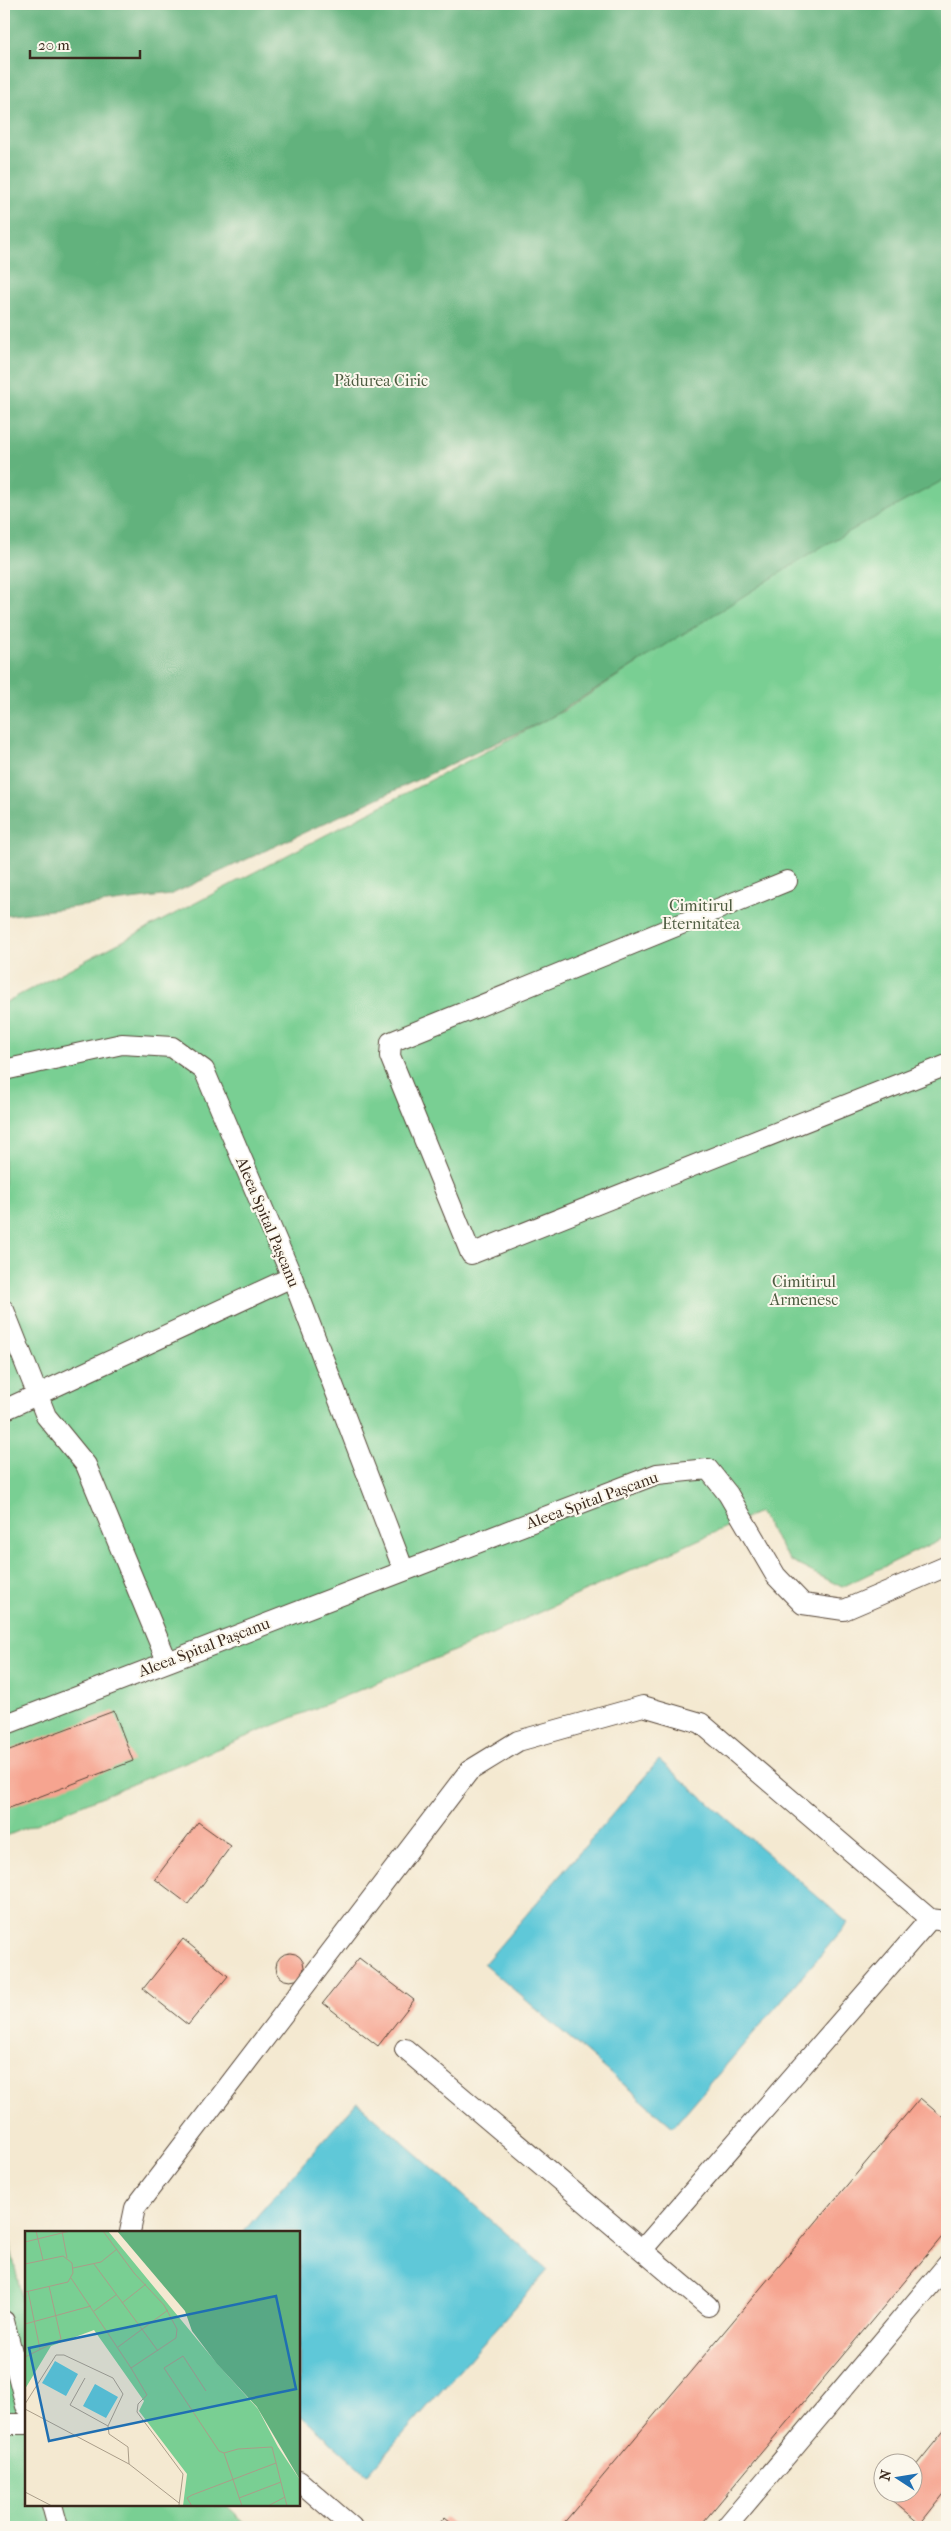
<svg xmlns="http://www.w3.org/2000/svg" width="951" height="2531" font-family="'IM FELL French Canon',serif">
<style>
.green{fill:#79cf93;stroke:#5a7c58}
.forest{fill:#62b27d;stroke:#4e6e4e}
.water{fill:#5ec8d8;stroke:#4c797b}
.building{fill:#f6a490}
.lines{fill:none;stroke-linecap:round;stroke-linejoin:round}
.service-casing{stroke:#574739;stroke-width:22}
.service{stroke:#fff;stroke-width:20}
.labels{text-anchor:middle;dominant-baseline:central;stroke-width:4;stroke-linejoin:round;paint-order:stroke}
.park-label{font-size:16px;fill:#4e5c41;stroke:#fbf7ec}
.street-label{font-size:16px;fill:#3b2a1e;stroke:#fbf7ec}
.inset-road{fill:none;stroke:#aa9d89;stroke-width:1}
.view{fill:#1f6fb2;fill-opacity:0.15;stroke:#1f6fb2;stroke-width:2.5}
.inset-edge{fill:none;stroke:#3b2a1e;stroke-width:2.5}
</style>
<rect width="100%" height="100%" fill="#fbf7ec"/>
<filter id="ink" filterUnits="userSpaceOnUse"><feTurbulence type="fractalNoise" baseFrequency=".02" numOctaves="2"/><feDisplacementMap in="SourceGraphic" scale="10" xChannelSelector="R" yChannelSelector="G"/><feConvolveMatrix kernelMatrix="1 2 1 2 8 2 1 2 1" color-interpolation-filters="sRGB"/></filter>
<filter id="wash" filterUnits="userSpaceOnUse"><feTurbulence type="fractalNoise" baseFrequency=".0096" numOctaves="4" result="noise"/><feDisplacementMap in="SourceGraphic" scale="20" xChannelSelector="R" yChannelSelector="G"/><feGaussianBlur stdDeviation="1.12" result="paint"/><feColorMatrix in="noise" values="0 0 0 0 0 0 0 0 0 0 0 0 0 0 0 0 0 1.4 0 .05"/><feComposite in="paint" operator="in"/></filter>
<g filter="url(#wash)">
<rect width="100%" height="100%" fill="#f4e9d1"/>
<path class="green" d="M947,474V1536L842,1587L790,1561L759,1512L461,1648L4,1837V1003L565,710L841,531Z
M4,2216L26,2318V2505H226L250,2527H4Z"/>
<path class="forest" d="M4,4H947V478L823,546L548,719L170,895L4,916Z"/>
<path class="water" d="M659,1760L848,1923L673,2127L484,1964Z
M357,2102L548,2270L367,2475L299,2414V2232H243Z"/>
<g id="blocks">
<path class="building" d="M114,1711L133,1761L4,1810V1752Z
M198,1822L231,1846L188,1904L155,1879Z
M183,1939L228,1976L188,2025L143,1989Z
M276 1967a14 14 0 1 1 28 0a14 14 0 1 1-28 0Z
M359,1958L414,2000L378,2046L323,2003Z
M920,2098L947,2121V2231L699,2527H564L562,2525Z
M947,2427V2490L920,2524L889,2498L892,2494H914V2468Z
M445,2517L457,2527H436Z"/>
</g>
</g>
<g filter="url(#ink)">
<use href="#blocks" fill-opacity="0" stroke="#574739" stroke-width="1"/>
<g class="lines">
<defs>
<path id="service" d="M787,881L391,1042L390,1056L471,1254L947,1065
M4,1070L122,1044L172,1047L204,1070L292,1277L404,1571L4,1725
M4,1310L46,1416L86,1465L167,1661
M4,1410L292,1277
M404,1571L657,1474L708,1469L728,1494L776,1576L803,1604L844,1610L947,1566
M405,2049L642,2250L930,1919
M130,2232L135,2208L469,1771L518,1741L643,1706L701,1723L930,1919L947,1921
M642,2250L708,2306
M4,2321L26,2406
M4,2424H26
M299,2481L352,2527
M52,2505L58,2527
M726,2527L947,2265"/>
</defs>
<use href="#service" class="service-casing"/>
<use href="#service" class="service"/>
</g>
</g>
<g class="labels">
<g class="park-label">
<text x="381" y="380">Pădurea Ciric</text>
<text x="701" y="905">Cimitirul<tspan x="701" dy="18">Eternitatea</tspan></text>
<text x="804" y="1281">Cimitirul<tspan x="804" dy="18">Armenesc</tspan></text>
</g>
<g class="street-label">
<text transform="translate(268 1222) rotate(67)">Aleea Spital Pașcanu</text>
<text transform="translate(592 1500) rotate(-20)">Aleea Spital Pașcanu</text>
<text transform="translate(204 1647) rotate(-21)">Aleea Spital Pașcanu</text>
</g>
</g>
<g transform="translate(25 2231)">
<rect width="275" height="275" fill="#f4e9d1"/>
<path d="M0,0H83L194,135L233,178L253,216L275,249V275H158L162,243L114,180L119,170L69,99L26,115L0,158Z" fill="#79cf93"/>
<path d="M92,0H275V249L232,176L192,133L167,100L160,80Z" fill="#62b27d"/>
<path d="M30,130L53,143L41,165L17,152ZM70,153L93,166L81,187L58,175Z" fill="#5ec8d8"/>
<path class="inset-road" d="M11,0L18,29M37,0L42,27M0,11L45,0M0,33L38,25L47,32L48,42L43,51L0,61M69,33L133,120M48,37L76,31L92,18M46,47L106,137L151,107L152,98L139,74L109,42L78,0M3,60L15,118M97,72L121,53M69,80L91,64M0,93L66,75M93,116L143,79M0,126L36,108L24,55M106,137L122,164L113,173L112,181L158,243L154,274M60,147L45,174L83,195M181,160L158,125L139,137L194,220L199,222L213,218L247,216L262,275M0,173L31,124H39L88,147L98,163L83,195L84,203L103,216L104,233M0,178L104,233L154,272M199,222L217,275M0,261L27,275M214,267L256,251M167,275L162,267L167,264L251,232M243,275L260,266"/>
<path class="view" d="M251,65L271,158L24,210L4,117Z"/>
<rect width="275" height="275" class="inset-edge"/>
</g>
<rect width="951" height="2531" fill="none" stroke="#fbf7ec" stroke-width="20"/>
<g transform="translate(898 2478) rotate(282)"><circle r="24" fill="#fbf7ec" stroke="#aea59a"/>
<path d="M0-4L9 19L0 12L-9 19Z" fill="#1f6fb2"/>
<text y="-8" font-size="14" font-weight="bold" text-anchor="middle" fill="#3b2a1e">N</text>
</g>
<path d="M30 50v8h110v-8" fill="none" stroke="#3b2a1e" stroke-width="2.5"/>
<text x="38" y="50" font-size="15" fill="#3b2a1e" stroke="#fbf7ec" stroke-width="4" paint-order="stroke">20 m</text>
</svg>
